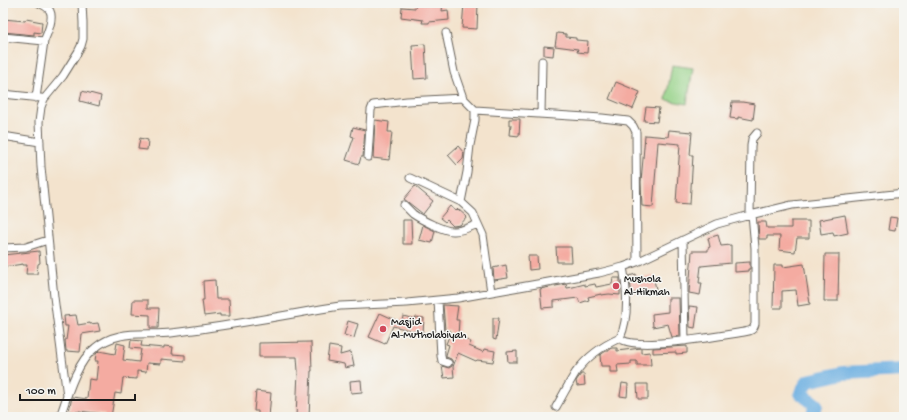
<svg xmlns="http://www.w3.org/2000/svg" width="907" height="420" font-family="'Gochi Hand',sans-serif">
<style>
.green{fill:#95d287;stroke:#587752}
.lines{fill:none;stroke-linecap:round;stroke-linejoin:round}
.river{stroke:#6cafe1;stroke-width:14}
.building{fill:#f4aba1}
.minor-casing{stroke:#67625a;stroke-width:9}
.minor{stroke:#fff;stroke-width:7}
.poi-dot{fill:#d1495b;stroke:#f6f6f2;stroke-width:1.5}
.labels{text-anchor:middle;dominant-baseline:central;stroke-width:3;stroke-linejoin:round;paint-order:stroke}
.poi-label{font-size:11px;fill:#1c1c1c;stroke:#f6f6f2;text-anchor:start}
</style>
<rect width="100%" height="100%" fill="#f6f6f2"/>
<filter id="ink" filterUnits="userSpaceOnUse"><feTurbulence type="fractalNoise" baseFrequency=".025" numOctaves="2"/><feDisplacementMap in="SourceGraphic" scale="8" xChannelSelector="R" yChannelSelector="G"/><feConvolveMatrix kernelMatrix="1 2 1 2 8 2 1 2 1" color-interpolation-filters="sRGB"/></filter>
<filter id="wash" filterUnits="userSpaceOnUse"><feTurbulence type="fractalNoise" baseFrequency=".012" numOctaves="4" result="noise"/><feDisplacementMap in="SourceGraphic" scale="16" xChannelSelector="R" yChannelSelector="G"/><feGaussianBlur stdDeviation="0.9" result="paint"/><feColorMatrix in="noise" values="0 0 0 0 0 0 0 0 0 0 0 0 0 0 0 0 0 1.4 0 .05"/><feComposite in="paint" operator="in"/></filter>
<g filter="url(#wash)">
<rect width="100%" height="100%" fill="#f3e3cd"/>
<path class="green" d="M672,65L693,68L687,104L666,100Z"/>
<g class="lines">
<path class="river" d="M812,417L816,405L801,393L808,381L843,373L904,370"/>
</g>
<g id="blocks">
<path class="building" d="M416,3H443L442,11L448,10L449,20L429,22V23H422L423,20L401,17L402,7L415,8Z
M464,3H478L477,29L462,28Z
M3,19L25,21L26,19L42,22L41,33L34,32V35L3,32Z
M557,33L566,34V37L576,38V40L588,41L587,53L577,52L578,49L555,46Z
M425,44L427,78L414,79L412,45Z
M544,46L554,47L553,56L544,55Z
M616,82L640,92L633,109L609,99Z
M82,91L101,96L99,106L80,101Z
M732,102H742L755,104L753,120L738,117V119L730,118Z
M646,107L659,108L657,122L644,121Z
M509,119H520L519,136L510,135L511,125H509Z
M375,120L389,122L388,132H392L389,160L373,158Z
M353,127L365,130L363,157H361L359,164L346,160L354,137L351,136Z
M669,130L692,132L690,155H693L690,204L676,203L680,144L658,142L653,207L642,206L641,182L645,135L668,137Z
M140,138L148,140L147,150L138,149Z
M458,146L464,153L463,159L457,165L448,155Z
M415,186L433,201L423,214L404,199Z
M450,206L456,211L458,209L467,217L460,225L453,226L447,220L445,222L440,218Z
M845,215L848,233L834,236L833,232L821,234L819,220Z
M890,217L897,218L895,231L888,230Z
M403,220H411L412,244H403Z
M791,221H809V238H797L795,252L779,250L780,236H767V239H759L758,222H766L767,228H791Z
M423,225L435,231L432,243L419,240Z
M718,235L721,246L731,245V263L701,266L699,283H702L700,295L689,293L692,251H708V248L710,247L708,238Z
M556,247H571L572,262H557Z
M39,251L40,263L38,264L37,274H26L27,265H23V264L3,267V255Z
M825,254H839L838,301H824Z
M528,256H537L538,269L529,270Z
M750,262V269H748V271L735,272V263Z
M804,264L810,304L798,306L796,290L782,291V308H773L774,265H783V267Z
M506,265L508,278L494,280L493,268Z
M636,274L637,279L653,275L656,289L645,292L644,289L632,294L629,276Z
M613,278H620V295L609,294L601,295V294L588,297L589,300L580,303L578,298L554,301V307L542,308L540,289L566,284L567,288L573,287L585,284V286L595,284L596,287L612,284Z
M215,280L216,299H229L230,316H220V314L204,316L202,300H204L203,281Z
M668,298H679L680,336L672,337L668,324L653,327L652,314L668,312Z
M133,300H148V308H159L158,328H150V315L132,314Z
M443,305L458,306L456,320H459L458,336L471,342L469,346L483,352L484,349L495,351L493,362L477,360L476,361L458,353L453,367L454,377L444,378L442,366L449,368L452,366L453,362L451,359L446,357V355L449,345L446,344L451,331L445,330Z
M689,306L698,307L695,328L690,327Z
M380,313L402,323L403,316L415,319V317L424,318L423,332L413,331L393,326L385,344L369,337Z
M76,315L78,325L90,323V324L98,323L100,331L82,334L80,352L66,351L65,340H66L68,326H65L64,316Z
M493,318H499L496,340L493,339Z
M348,321L358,324L354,338L344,335Z
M131,340L142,341L141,346L164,348V346L173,347L172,354L185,355V361L161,359V364L147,363L146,372L137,371V379L123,378L121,394L115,393L111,417H104V414L79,411V412L69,411L72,397L87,399L89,379L96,380L98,361H95L96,354L99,351L115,354L117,343L125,345L123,360L139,362L141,349L130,348Z
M311,342L312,371H311L309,417H296L298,371L297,357H259V343Z
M329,346L341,348L340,355L351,352L354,366L345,368L344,364L327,361Z
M687,346V353L676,354V352L653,353V348Z
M612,348H617V351L641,348V353L650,352L651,365H637V361H631V364L617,365L618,372H610V366H601L600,355L606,351H609V349Z
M517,351V362H508L507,352Z
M581,374H584L585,385L577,386L576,381Z
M361,380L362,392L351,393L350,381Z
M622,383L628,384L627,397L620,396Z
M637,384H648V399H638Z
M256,391L271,393L269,417H258V411H254Z"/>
</g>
</g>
<g filter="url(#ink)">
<use href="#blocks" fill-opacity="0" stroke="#67625a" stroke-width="1"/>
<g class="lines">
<defs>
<path id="minor" d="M446,33L454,72L463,98
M3,37L44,41C47,34 54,19 50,11C48,7 43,5 39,3
M3,94L41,98
M36,98L44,41
M541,114L542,61
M3,136L40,142
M368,157L371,110L373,105L407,101L463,98L475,110L602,118L628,121L633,126L636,132L637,262
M410,178L461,202L473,213L483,235L491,292
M461,202L467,172L470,145L475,120V110
M404,205C407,208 410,211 413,214C420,219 445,232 454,231C462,231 470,227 478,224
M750,215L751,146L752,139L757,133
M683,240L685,341
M3,248L26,247L48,240
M438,300L441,356L442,361L448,363
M620,338C632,352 724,335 744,332C750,331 753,331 755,324V248L752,214
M67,396L54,297L41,167L39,122L41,107L44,99L63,76L78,52L81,46L83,39V23L82,3
M556,407C563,395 569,383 576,372C587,357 604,345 620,338C629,318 627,289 623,267
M60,417C67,396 77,361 95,348C102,342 111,338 120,336C136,332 154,335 171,333C221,327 271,318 321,309L340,306L407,303L458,298L599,273L623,267L637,262L717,224L750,215L792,205L904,193"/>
</defs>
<use href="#minor" class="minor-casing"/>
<use href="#minor" class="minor"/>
</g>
</g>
<g class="poi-dot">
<circle cx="616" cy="286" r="4"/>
<circle cx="383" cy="329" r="4"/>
</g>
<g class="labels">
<g class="poi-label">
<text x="624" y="280">Mushola<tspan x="624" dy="13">Al-Hikmah</tspan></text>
<text x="391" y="323">Masjid<tspan x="391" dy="13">Al-Mutholabiyah</tspan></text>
</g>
</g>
<rect width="907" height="420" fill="none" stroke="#f6f6f2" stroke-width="16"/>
<path d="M20 394v6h115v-6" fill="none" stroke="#1c1c1c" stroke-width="2"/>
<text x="26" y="394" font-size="12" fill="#1c1c1c" stroke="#f6f6f2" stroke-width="3" paint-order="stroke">100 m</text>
</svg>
